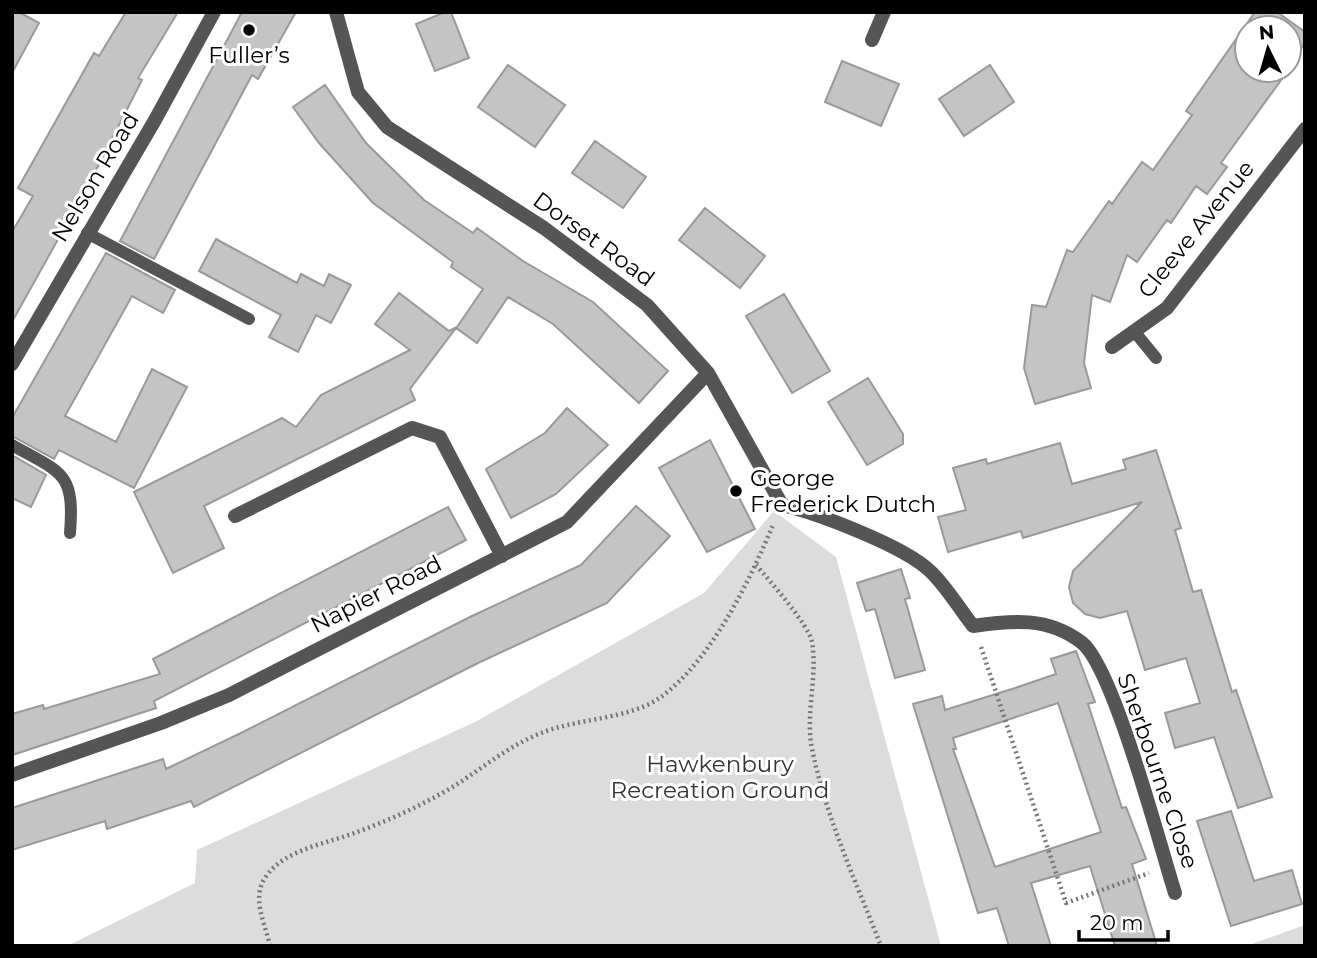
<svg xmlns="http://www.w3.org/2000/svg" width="1317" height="958" font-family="Montserrat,sans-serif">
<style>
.green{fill:#dcdcdc}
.building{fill:#c4c4c4;stroke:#999;stroke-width:2;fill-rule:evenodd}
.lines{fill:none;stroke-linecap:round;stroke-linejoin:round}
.path{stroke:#777;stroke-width:4.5;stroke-dasharray:2 3.5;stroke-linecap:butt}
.service{stroke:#555;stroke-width:12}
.minor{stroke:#555;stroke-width:14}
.poi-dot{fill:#000;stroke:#fff;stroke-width:2.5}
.labels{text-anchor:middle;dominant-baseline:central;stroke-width:6;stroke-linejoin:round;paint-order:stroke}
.poi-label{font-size:23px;fill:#000;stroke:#fff}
.street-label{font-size:23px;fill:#000;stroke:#fff}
.park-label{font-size:23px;fill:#333;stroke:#fff}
</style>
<rect width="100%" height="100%" fill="#fff"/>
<path class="green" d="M774,511L836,557L941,946H67L195,883L197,850L475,722L704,593Z
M1305,925V946H1246Z"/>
<path class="building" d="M12,12H19L39,23L12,73Z
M126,12H178L138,78L142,80L91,180L12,322V232L33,196L18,188L94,53L99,56Z
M242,12H296L258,79L252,75L154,259L120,241Z
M445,12H451L469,58L435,71L416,24Z
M1255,12H1277L1305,32V43L1289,66V28H1247V70H1286L1284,76L1221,163L1227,167L1207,194L1196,186L1171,223L1167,220L1137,262L1127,255L1110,302L1092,295L1084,363L1091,388L1035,404L1024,368L1032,305L1046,307L1067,250L1073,252L1109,201L1112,204L1142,162L1153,170L1192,115L1186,111Z
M842,61L899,84L881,126L825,102Z
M508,65L565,105L535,147L478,107Z
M990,65L1014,102L964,136L939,99Z
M325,85L366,143L424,200L473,233L477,228L523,261L593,302L668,371L639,403L553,324L508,297L477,343L456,328L410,389L415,400L204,506L224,548L173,573L134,492L282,418L296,427L321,395L410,350L375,324L399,293L449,331L457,327L483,289L451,267L453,262L373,203L319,143L293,107Z
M595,141L646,177L623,208L572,173Z
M705,208L765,256L740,288L679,240Z
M216,239L297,283L301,274L324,286L329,274L351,285L331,323L316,315L298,352L269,337L281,315L199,271Z
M106,253L175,290L163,313L132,296L65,416L116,442L152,369L187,387L134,488L59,450L54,459L12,436V418Z
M784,294L830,371L792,393L746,316Z
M868,378L903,434V444L867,465L828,402Z
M567,408L608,445L556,494L511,518L486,469L545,433Z
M710,440L755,529L707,552L659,468Z
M1060,443L1072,484L1126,469L1123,460L1156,450L1181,528L1175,530L1193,592L1201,590L1232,692L1236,690L1272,797L1238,808L1214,737L1175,748L1165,713L1200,703L1186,658L1145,670L1127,611L1100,618L1085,614L1073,603L1069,587L1073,571L1142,502L1023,538L1021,531L948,552L938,517L966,510L953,468L986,459L987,464Z
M12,455L46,475L31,507L12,498Z
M636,506L670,536L607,603L478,663L194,807L191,801L107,829L105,821L12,850V808L163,759L166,769L243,732L470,617L581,565Z
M448,507L466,540L154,701L156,708L12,755V714L43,705L44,709L160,674L153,659Z
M901,569L910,598L905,599L925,670L895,678L875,609L866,611L857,583Z
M1076,651L1095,702L1088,704L1122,808L1126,807L1146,859L1132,864L1157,946H1115L1090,866L1031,883L1051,946H1009L997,908L978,913L913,704L942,696L945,710L1015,688L1056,674L1051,659ZM1058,703L1101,832L995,867L953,749H956L953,738Z
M1231,811L1254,881L1292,870L1302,904L1231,926L1197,821Z"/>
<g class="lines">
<path class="path" d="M756,565C769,580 809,625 812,642C818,677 805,713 812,749C826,817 856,882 881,946
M981,647L1066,903L1149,873
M270,946C265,922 250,897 267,875C286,849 329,843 357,832C387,821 416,808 444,792C476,774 504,748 539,734C575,718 629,720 661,697C712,659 749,582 773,525"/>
<path class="service" d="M87,233L249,319
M1134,331L1156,358
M12,445C61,473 75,471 70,533"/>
<path class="minor" d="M336,12L358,92L387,127L544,228L647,305L708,373L782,505C817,513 904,546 930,571C946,586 959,608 973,626C1012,620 1048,617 1081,642C1113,665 1160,846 1175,893
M872,40L884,12
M1112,347L1167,308L1305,129
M12,364L155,120L214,12
M235,516L412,428L440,437L502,556
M12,775L161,723L229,695L567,522L708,373"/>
</g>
<g class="poi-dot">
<circle cx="249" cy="30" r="7"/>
<circle cx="736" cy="491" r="7"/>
</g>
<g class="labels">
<g class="poi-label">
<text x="249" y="55">Fuller’s</text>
<text x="750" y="478" text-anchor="start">George<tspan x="750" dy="26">Frederick Dutch</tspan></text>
</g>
<g class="street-label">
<text transform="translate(95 177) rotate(-59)">Nelson Road</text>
<text transform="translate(1196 229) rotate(-51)">Cleeve Avenue</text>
<text transform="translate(594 239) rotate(36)">Dorset Road</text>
<text transform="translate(376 594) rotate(-27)">Napier Road</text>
<text transform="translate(1158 771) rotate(71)">Sherbourne Close</text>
</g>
<g class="park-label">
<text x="720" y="764">Hawkenbury<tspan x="720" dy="26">Recreation Ground</tspan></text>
</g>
</g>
<rect width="1317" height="958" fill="none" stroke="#000000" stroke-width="28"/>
<g transform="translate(1268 49) rotate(355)"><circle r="33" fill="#ffffff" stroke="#999999" stroke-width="2"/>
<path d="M0-5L12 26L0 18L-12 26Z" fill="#000000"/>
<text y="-10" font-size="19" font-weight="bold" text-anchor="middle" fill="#000000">N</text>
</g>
<path d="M1079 930v10h89v-10" fill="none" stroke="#000000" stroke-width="3.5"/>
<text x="1090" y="930" font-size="21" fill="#000000" stroke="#ffffff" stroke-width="5" paint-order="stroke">20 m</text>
</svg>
